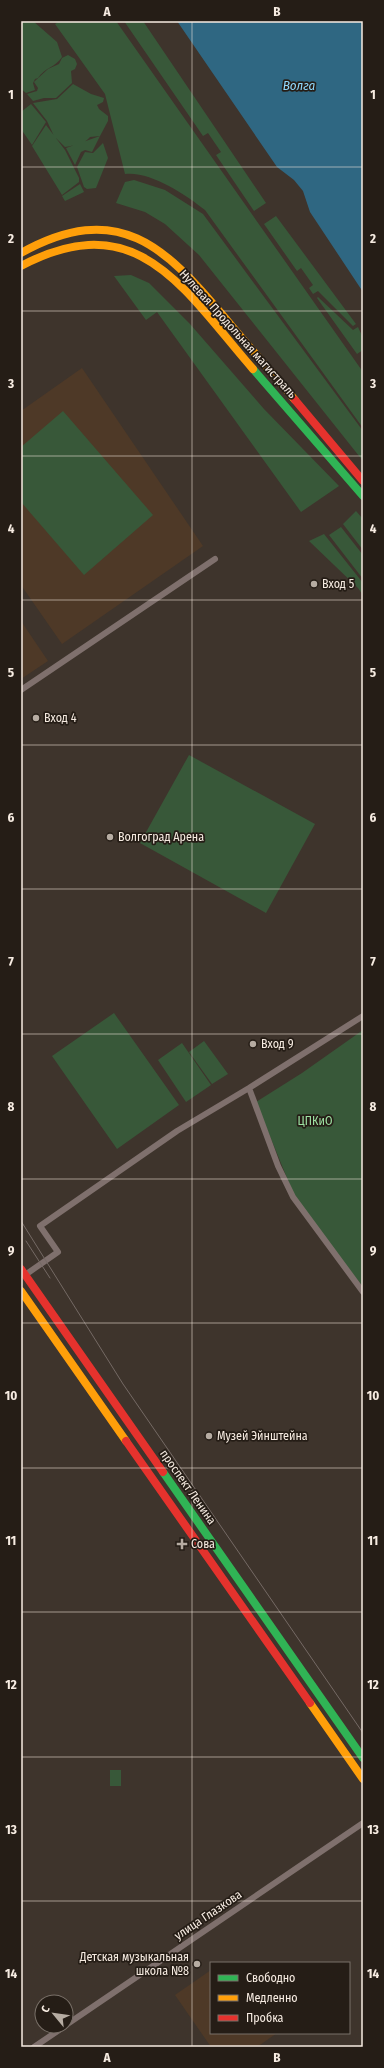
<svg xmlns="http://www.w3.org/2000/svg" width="384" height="2068" font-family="'Fira Sans Condensed',sans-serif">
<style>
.built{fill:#4e3927}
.green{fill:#385839}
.water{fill:#2f6782}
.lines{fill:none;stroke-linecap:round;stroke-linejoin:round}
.street{stroke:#7f706d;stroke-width:6}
.fast{stroke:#30b455;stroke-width:8}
.slow{stroke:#ff9f0a;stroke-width:8}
.jam{stroke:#e5322d;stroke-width:8}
.tram{stroke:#756a65;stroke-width:1}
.grid{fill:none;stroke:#f7ece2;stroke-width:1;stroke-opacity:0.55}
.poi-dot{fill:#b6aca2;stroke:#251d16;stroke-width:1.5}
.labels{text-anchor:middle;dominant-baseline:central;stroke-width:3.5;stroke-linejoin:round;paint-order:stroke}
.street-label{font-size:12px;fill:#f7ece2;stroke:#251d16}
.poi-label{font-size:12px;fill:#f7ece2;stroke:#251d16;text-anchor:start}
.park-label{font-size:12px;fill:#9de1a2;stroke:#251d16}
.water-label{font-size:13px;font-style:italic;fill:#90d8fc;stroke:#251d16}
.neatline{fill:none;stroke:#f7ece2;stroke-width:1.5}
.grid-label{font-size:13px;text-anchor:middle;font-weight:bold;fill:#f7ece2}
</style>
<rect width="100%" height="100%" fill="#3e342c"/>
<path class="built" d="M82,368L203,546L62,644L21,585V411Z
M21,621L48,661L21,679Z
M211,1970V2033H277L257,2047H211L175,1995Z"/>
<path class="green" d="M26,21H33L57,42L62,57C56,67 44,68 38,78L35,79L33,83L35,90L26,93L21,89V23Z
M60,21H116L123,31L363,372V428L205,210C185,194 150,171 125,174L105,94L55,24Z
M124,21H143L266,203L254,211L216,155L221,152L208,133L203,136Z
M68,55L75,59L77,64L75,69L71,71L72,83L56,98H44L33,101L27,94L37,91L38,88L34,82L35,81L48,69L59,64L62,58Z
M73,84L91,94L104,98L103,102L97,105L99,109L108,116V121L100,136L90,137C86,143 73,146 65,147L54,136L47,121L33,103L57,99Z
M31,104L46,122L32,145L21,129V112Z
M46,125L65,150L79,178V182L62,195L32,146Z
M100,136L92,152L85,150L81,152L75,165L66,148Z
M103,143L108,158L96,188L87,189L84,187L77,167L85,152L93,153Z
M134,180L165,190L203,214L363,431V461L199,255L165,224L145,212L116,203L125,182Z
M80,184L84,192L65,201L62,196Z
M276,216L356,324L353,326L318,291L313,294L309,288L313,285L301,268L297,271L264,224Z
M131,275L149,283L190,324L264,409L339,486L301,512L157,312L146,320L114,276Z
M318,297L353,330L358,327L363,338V350L357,354L317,298Z
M63,411L153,515L84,575L21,502V447Z
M356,511L363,519V550L343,524Z
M341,527L363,555V579L329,535Z
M324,534L363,583V595L358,588L309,541Z
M189,755L315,824L266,913L140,843Z
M114,1013L179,1105L117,1149L52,1056Z
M363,1030V1287L296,1200L256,1102L302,1073Z
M204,1041L228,1074L212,1084L189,1052Z
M182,1043L211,1085L186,1102L158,1060Z
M110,1770H121V1786H110Z"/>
<path class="water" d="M177,21H363V292L310,212L303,191L294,180L277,167Z"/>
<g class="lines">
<path class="street" d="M21,690L215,559
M249,1088L278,1166L293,1197L363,1292
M25,1275L58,1252L40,1226L177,1131L249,1088L363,1016
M66,2025L363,1823
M34,2047L65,2026"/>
<path class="fast" d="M253,369L363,496
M163,1472L363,1758"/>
<path class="slow" d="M21,253C118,199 165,246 226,319C249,347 272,373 295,400
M21,266C138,204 184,290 253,369
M21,1291L126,1441
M310,1703L363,1779"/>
<path class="jam" d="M295,400L363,481
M21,1269L163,1472
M126,1441L310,1703"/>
<path class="tram" d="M21,1221L123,1384L363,1733
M26,1241L50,1278"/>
</g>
<path class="grid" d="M192,21V2047M21,167H363M21,311H363M21,456H363M21,600H363M21,745H363M21,889H363M21,1034H363M21,1179H363M21,1323H363M21,1468H363M21,1612H363M21,1757H363M21,1901H363"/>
<g class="poi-dot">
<circle cx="314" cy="584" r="4"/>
<circle cx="36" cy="718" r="4"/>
<circle cx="110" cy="837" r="4"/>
<circle cx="253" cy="1044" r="4"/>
<circle cx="209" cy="1436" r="4"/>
<path d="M180 1538h4v4h4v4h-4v4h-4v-4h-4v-4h4z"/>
<circle cx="197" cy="1964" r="4"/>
</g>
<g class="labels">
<g class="street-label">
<text transform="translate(238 334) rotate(48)">Нулевая Продольная магистраль</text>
<text transform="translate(188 1487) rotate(55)">проспект Ленина</text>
<text transform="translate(208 1915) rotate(-34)">улица Глазкова</text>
</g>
<g class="poi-label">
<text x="322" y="584">Вход 5</text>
<text x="44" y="718">Вход 4</text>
<text x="118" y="837">Волгоград Арена</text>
<text x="261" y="1044">Вход 9</text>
<text x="217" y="1436">Музей Эйнштейна</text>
<text x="191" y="1544">Сова</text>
<text x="189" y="1957" text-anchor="end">Детская музыкальная<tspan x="189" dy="14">школа №8</tspan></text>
</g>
<g class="park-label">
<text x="315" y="1121">ЦПКиО</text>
</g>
<g class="water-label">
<text x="299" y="85">Волга</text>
</g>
</g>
<rect width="384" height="2068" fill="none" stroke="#251d16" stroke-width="44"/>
<rect x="210" y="1962" width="140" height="72" fill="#251d16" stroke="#797068"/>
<rect x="218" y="1975" width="20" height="6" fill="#30b455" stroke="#797068"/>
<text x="246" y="1982" font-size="12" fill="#f7ece2">Свободно</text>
<rect x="218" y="1995" width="20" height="6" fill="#ff9f0a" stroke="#797068"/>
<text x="246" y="2002" font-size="12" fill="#f7ece2">Медленно</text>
<rect x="218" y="2015" width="20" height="6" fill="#e5322d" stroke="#797068"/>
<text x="246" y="2022" font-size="12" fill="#f7ece2">Пробка</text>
<g transform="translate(54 2014) rotate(299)"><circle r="19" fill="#251d16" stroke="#797068"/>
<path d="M0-3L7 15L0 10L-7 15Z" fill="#b6aca2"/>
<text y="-6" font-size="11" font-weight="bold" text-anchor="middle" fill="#f7ece2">С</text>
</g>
<rect x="22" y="22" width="340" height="2024" class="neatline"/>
<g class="grid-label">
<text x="107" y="16">A</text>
<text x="277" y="16">B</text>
<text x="11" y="99">1</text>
<text x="373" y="99">1</text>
<text x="11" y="243">2</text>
<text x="373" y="243">2</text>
<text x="11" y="388">3</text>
<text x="373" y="388">3</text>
<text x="11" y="533">4</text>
<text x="373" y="533">4</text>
<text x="11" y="677">5</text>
<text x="373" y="677">5</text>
<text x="11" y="822">6</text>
<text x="373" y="822">6</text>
<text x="11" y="966">7</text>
<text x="373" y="966">7</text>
<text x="11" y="1111">8</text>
<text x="373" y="1111">8</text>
<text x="11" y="1255">9</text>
<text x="373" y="1255">9</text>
<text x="11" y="1400">10</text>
<text x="373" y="1400">10</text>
<text x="11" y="1545">11</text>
<text x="373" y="1545">11</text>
<text x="11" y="1689">12</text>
<text x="373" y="1689">12</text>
<text x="11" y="1834">13</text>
<text x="373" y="1834">13</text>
<text x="11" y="1978">14</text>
<text x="373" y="1978">14</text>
<text x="107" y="2062">A</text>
<text x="277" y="2062">B</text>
</g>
</svg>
